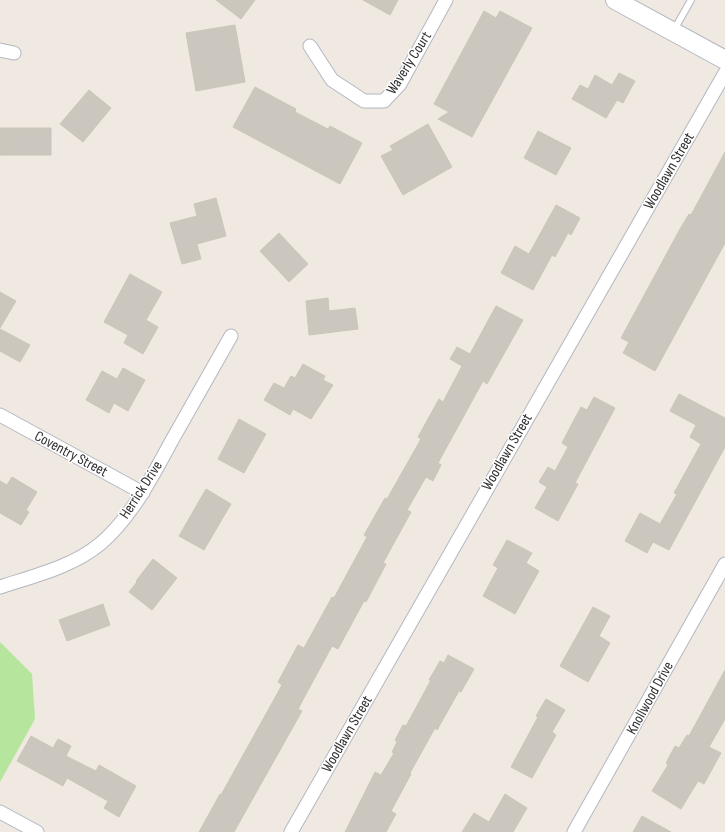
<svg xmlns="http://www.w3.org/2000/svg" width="725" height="832" font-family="'Sofia Sans Condensed',sans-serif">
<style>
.green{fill:#b6e59e}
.building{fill:#cbc7bf;stroke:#cbc5ba}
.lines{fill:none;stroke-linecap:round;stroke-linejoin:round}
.lane-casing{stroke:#b4b7c1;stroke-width:8}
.street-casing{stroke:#b4b7c1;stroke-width:15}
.secondary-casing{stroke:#b4b7c1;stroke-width:20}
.lane{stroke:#fff;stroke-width:6}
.street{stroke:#fff;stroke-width:13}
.secondary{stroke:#fff;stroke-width:18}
.labels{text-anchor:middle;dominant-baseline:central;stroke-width:3;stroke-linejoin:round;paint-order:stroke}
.street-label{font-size:15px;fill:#2e2e2e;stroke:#fff}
</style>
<rect width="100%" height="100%" fill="#efe9e1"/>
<path class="green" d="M0,642L32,674L35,719L0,782Z"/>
<path class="building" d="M216,0H255L241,19Z
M363,0H398L390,15Z
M484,11L496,18L500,11L532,28L472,137L438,119L449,112L434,104Z
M235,25L245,82L196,91L186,33Z
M619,73L635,81L623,103L617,100L606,118L572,99L580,85L588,89L595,75L612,85Z
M255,87L296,109L295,112L328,129L330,126L362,143L340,184L233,127Z
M89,90L111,108L83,142L60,124Z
M428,124L452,167L403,195L381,156L393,150L390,146Z
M0,128H51V155H0Z
M538,131L571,148L556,175L524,158Z
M725,152V243L655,371L623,353L629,342L621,338L680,229L689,214L691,215Z
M216,198L226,236L197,244L201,259L182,264L170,223L197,216L194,204Z
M556,205L580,218L571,235L568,233L555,257L552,255L533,290L501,273L515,246L529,254Z
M279,233L308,264L289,282L260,251Z
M130,274L162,292L146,320L158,327L143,354L124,343L128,335L104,322Z
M0,292L16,301L0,328Z
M328,298L329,311L355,308L358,329L309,335L306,301Z
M496,306L523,320L487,384L483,381L472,401L438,463L441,465L433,481L426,477L407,510L411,512L383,563L386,564L366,602L364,601L338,649L332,646L298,709L302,711L234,832H199L220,794L221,795L282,685L278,682L298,645L304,648L332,597L334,598L367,537L364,535L385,498L387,499L421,439L418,437L439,399L443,402L462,366L450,359L457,347L470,354Z
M0,329L30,345L20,362L0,351Z
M303,364L325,376L323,380L333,385L311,419L293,409L290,415L264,400L274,383L284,388L291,376L295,378Z
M123,368L145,380L128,411L114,403L109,413L86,400L102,371L117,379Z
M679,394L725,418V447L669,550L653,542L647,553L625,541L640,513L660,524L677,494L674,493L701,444L690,437L696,425L670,411Z
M594,397L615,408L575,483L578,484L558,521L535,508L547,487L539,482L548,467L555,471L568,447L562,443L574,420L581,407L587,410Z
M239,419L266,434L244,473L218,459Z
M12,477L37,492L26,510L29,512L21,525L0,513V481L7,485Z
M206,489L231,504L204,550L179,536Z
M507,540L532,553L526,563L539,571L515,614L483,596L498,568L493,565Z
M153,559L177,578L152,610L129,592L137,582L136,581Z
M103,604L110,625L67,641L59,620Z
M593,607L610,616L599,636L610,643L588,682L560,666Z
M448,655L474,669L461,692L459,691L437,730L435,728L410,773L411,774L391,811L396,814L386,832H345L375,772L381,775L394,753L392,752L397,742L395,740L403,725L406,726L431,680H429L440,661L444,663Z
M725,670V719L709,747L721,753L704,784L698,781L681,809L652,791L668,765L666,763L675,746L679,748L687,735L689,736Z
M546,699L565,710L552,732L556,735L532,778L511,767L538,717L536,716Z
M31,736L53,748L58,739L71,746L66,756L96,771L99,765L136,786L119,817L104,808L108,801L67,778L63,786L17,761Z
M505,794L527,808L513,832H462L474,813L489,822Z
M642,816L671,832H633Z"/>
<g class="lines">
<defs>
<path id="lane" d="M674,30L691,0"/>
<path id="street" d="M310,46L332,80L364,101H384L400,84L446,0
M0,50L14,53
M0,415L143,493
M0,587C34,576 72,567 100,544C131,518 152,477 171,442C191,407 211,371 231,336
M0,812L37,832
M291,832L725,73
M574,832L725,564"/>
<path id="secondary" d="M615,0L725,60"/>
</defs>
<use href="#lane" class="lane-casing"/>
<use href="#street" class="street-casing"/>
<use href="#secondary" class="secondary-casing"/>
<use href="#lane" class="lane"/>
<use href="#street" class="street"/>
<use href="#secondary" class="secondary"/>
</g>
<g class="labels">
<g class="street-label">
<text transform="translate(409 63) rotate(-58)">Waverly Court</text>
<text transform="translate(669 171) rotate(-60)">Woodlawn Street</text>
<text transform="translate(507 452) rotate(-60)">Woodlawn Street</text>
<text transform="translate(71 454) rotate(28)">Coventry Street</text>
<text transform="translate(141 490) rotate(-57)">Herrick Drive</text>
<text transform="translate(650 698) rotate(-61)">Knollwood Drive</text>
<text transform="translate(347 734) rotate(-60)">Woodlawn Street</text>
</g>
</g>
</svg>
